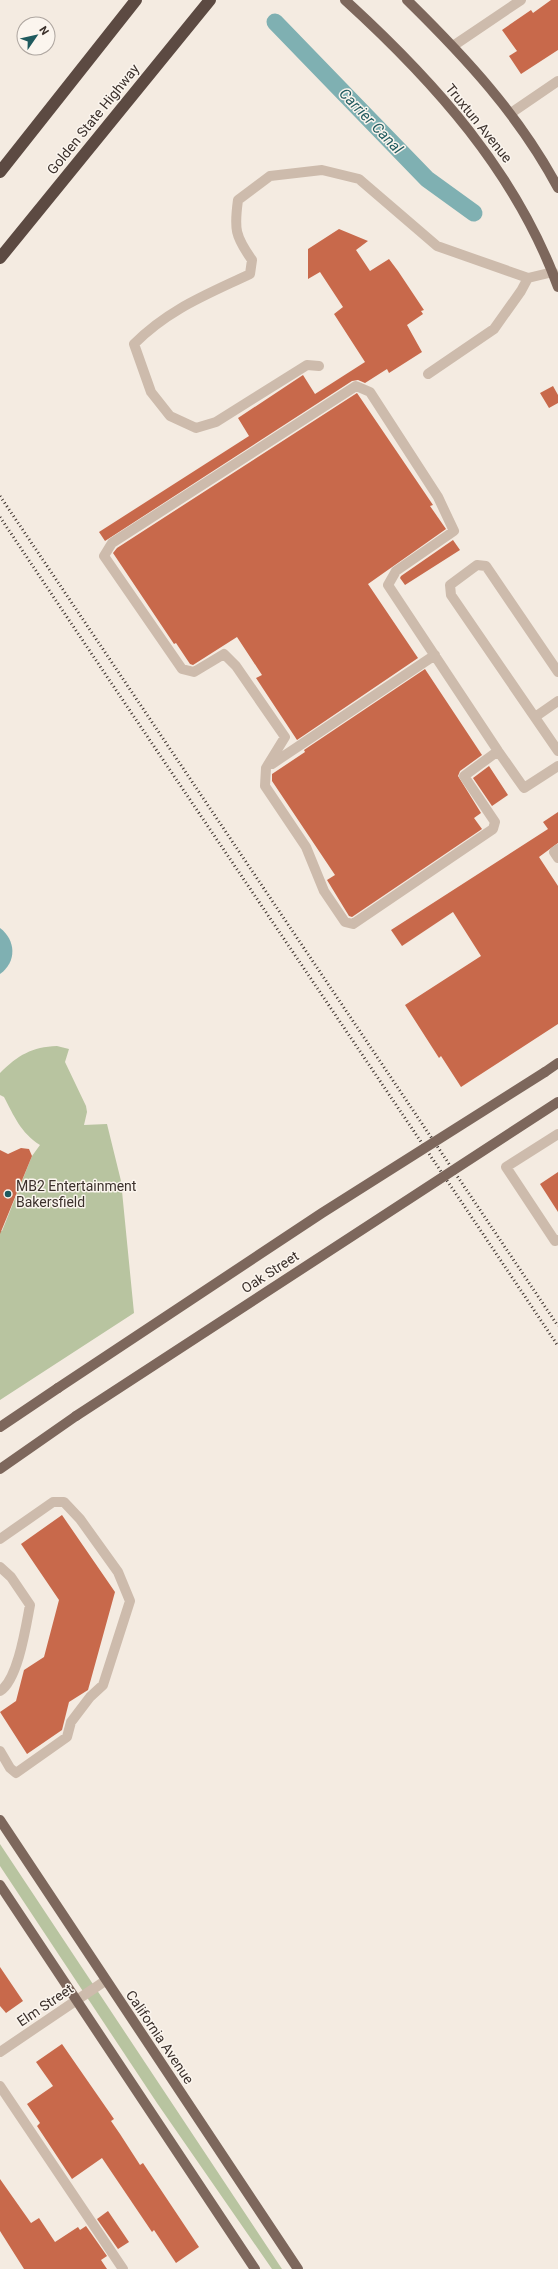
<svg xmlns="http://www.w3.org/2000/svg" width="558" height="2269" font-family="Roboto,sans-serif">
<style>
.green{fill:#b8c4a0}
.water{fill:#7fb0b2}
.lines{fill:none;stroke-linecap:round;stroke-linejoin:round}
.canal{stroke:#7fb0b2;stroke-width:17}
.building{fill:#c8694b}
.minor{stroke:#cdbbac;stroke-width:10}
.major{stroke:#7d675c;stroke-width:10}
.highway{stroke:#5c4a42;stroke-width:12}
.rail{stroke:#3b302b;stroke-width:3;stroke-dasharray:1 3;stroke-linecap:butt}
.major-bridge{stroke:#7d675c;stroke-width:10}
.poi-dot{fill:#1f5a5e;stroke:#fbf5ee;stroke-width:1.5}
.labels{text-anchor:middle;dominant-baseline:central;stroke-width:3;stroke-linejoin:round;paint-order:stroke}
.street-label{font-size:14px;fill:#3b302b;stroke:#fbf5ee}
.poi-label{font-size:14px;fill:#3b302b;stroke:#fbf5ee;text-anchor:start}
.water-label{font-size:15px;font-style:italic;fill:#1f5a5e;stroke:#fbf5ee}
</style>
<rect width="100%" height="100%" fill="#f4ebe1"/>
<path class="green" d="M57,1046L69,1049L65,1062L86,1106L87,1112L84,1125L107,1124L121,1181L134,1313L0,1400V1231H2L32,1156L40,1145C21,1133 14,1116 4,1097L0,1095V1073C18,1055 32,1047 57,1046Z
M0,1844L282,2269H272L157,2103L0,1866Z"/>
<path class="water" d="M0,928C16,940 17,962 0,974Z"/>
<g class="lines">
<path class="canal" d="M275,22L427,179L474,213"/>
</g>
<path class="building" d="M551,0H558V50L521,74L509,56L517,51L502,30L531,10L533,13Z
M339,229L368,241L356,250L370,271L389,259L398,271L424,310L421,311L423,314L407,325L422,352L389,373L387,369L365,383L358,380L352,381L105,541L99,532L249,436L238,418L303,375L315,394L365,362L334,314L343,307L320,272L308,279V249Z
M553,386L558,395V403L549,408L540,393Z
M357,393L433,505L430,506L446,529L368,584L418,658L297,740L256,678L262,675L237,637L193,665L190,664L176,643L174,644L113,553L117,548Z
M453,540L460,550L405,585L400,578L401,576Z
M425,669L482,755L460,771L458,776L481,813L474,818L482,829L352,917L349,916L327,880L335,875L272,781V774L305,752L304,750Z
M489,766L508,795L492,806L473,778Z
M558,812V843L539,857L558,886V1024L461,1087L441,1056L439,1058L405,1005L481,956L453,912L402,946L391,930L548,829L543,822Z
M21,1148L29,1149L32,1156L0,1234V1150L8,1154Z
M558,1172V1212L540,1184Z
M62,1515L115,1592L88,1690L69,1702L62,1730L27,1754L0,1712L16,1701L24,1670L44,1657L59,1600L21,1544Z
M0,1967L23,2001L6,2013L0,2006Z
M62,2044L114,2119L111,2121L120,2134L140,2165L143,2163L199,2247L176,2263L154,2230L152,2232L102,2158L72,2179L37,2126L40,2123L27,2104L53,2086L36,2062Z
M0,2179L31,2223L39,2218L55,2242L78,2227L80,2230L86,2226L107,2256L101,2260L107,2269H24L0,2231Z
M108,2211L129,2242L118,2249L97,2219Z"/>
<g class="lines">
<path class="minor" d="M453,46L521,0
M511,113L558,81
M319,366L307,365L216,422L196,428L170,416L151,392L134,344C169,309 206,295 250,274L252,260C235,236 234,229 238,200L270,176L322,170L359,179L437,246L528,278L553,272
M428,374L494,329L521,291L528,278
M558,672L486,566L477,565L450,585L451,595L558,751
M535,717L558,701
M498,751L464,776L495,822L493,829L353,924L345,922L324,891L306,847L265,786L266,768L285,737L236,666L224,654L194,672L182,669L104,556L112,543L356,386L370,392L438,497L454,531L396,571L388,585L498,751L524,788L558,766
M272,764L435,655
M558,849L554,852L558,858
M558,1134L506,1167L555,1241L558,1240
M0,1539L53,1502H64L80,1519L118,1572L130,1601L103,1685L90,1697L71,1722L67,1737L16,1773L10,1768L0,1751
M0,1567L11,1577L30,1605C26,1626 18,1680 0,1691
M0,2052L105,1981
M0,2086L123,2269"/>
<path class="major" d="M345,0C434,81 516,172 558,287
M407,0C465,57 520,116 558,188
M545,1072L558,1063
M0,1427L58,1388
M0,1469L76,1416
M0,1820L298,2269
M0,1885L255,2269"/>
<path class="highway" d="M0,172L136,0
M0,258L210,0"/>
<path class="rail" d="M0,496L558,1326
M0,517C185,794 373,1069 558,1346"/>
<path class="major-bridge" d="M58,1388L322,1213L545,1072
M76,1416L558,1102"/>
</g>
<circle class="poi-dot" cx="8" cy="1194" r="4"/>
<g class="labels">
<g class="street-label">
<text transform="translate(93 119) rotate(-51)">Golden State Highway</text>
<text transform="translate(479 123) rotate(51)">Truxtun Avenue</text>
<text transform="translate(270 1272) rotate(-33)">Oak Street</text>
<text transform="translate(45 2005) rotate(-34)">Elm Street</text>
<text transform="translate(160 2037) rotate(56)">California Avenue</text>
</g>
<g class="poi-label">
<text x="16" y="1186">MB2 Entertainment<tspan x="16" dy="16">Bakersfield</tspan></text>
</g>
<g class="water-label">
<text transform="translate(371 121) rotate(46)">Carrier Canal</text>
</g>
</g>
<g transform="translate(36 36) rotate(56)"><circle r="19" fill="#fbf5ee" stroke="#aea6a0"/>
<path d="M0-3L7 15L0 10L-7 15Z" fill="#1f5a5e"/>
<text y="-6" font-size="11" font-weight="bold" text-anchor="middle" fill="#3b302b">N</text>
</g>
</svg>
